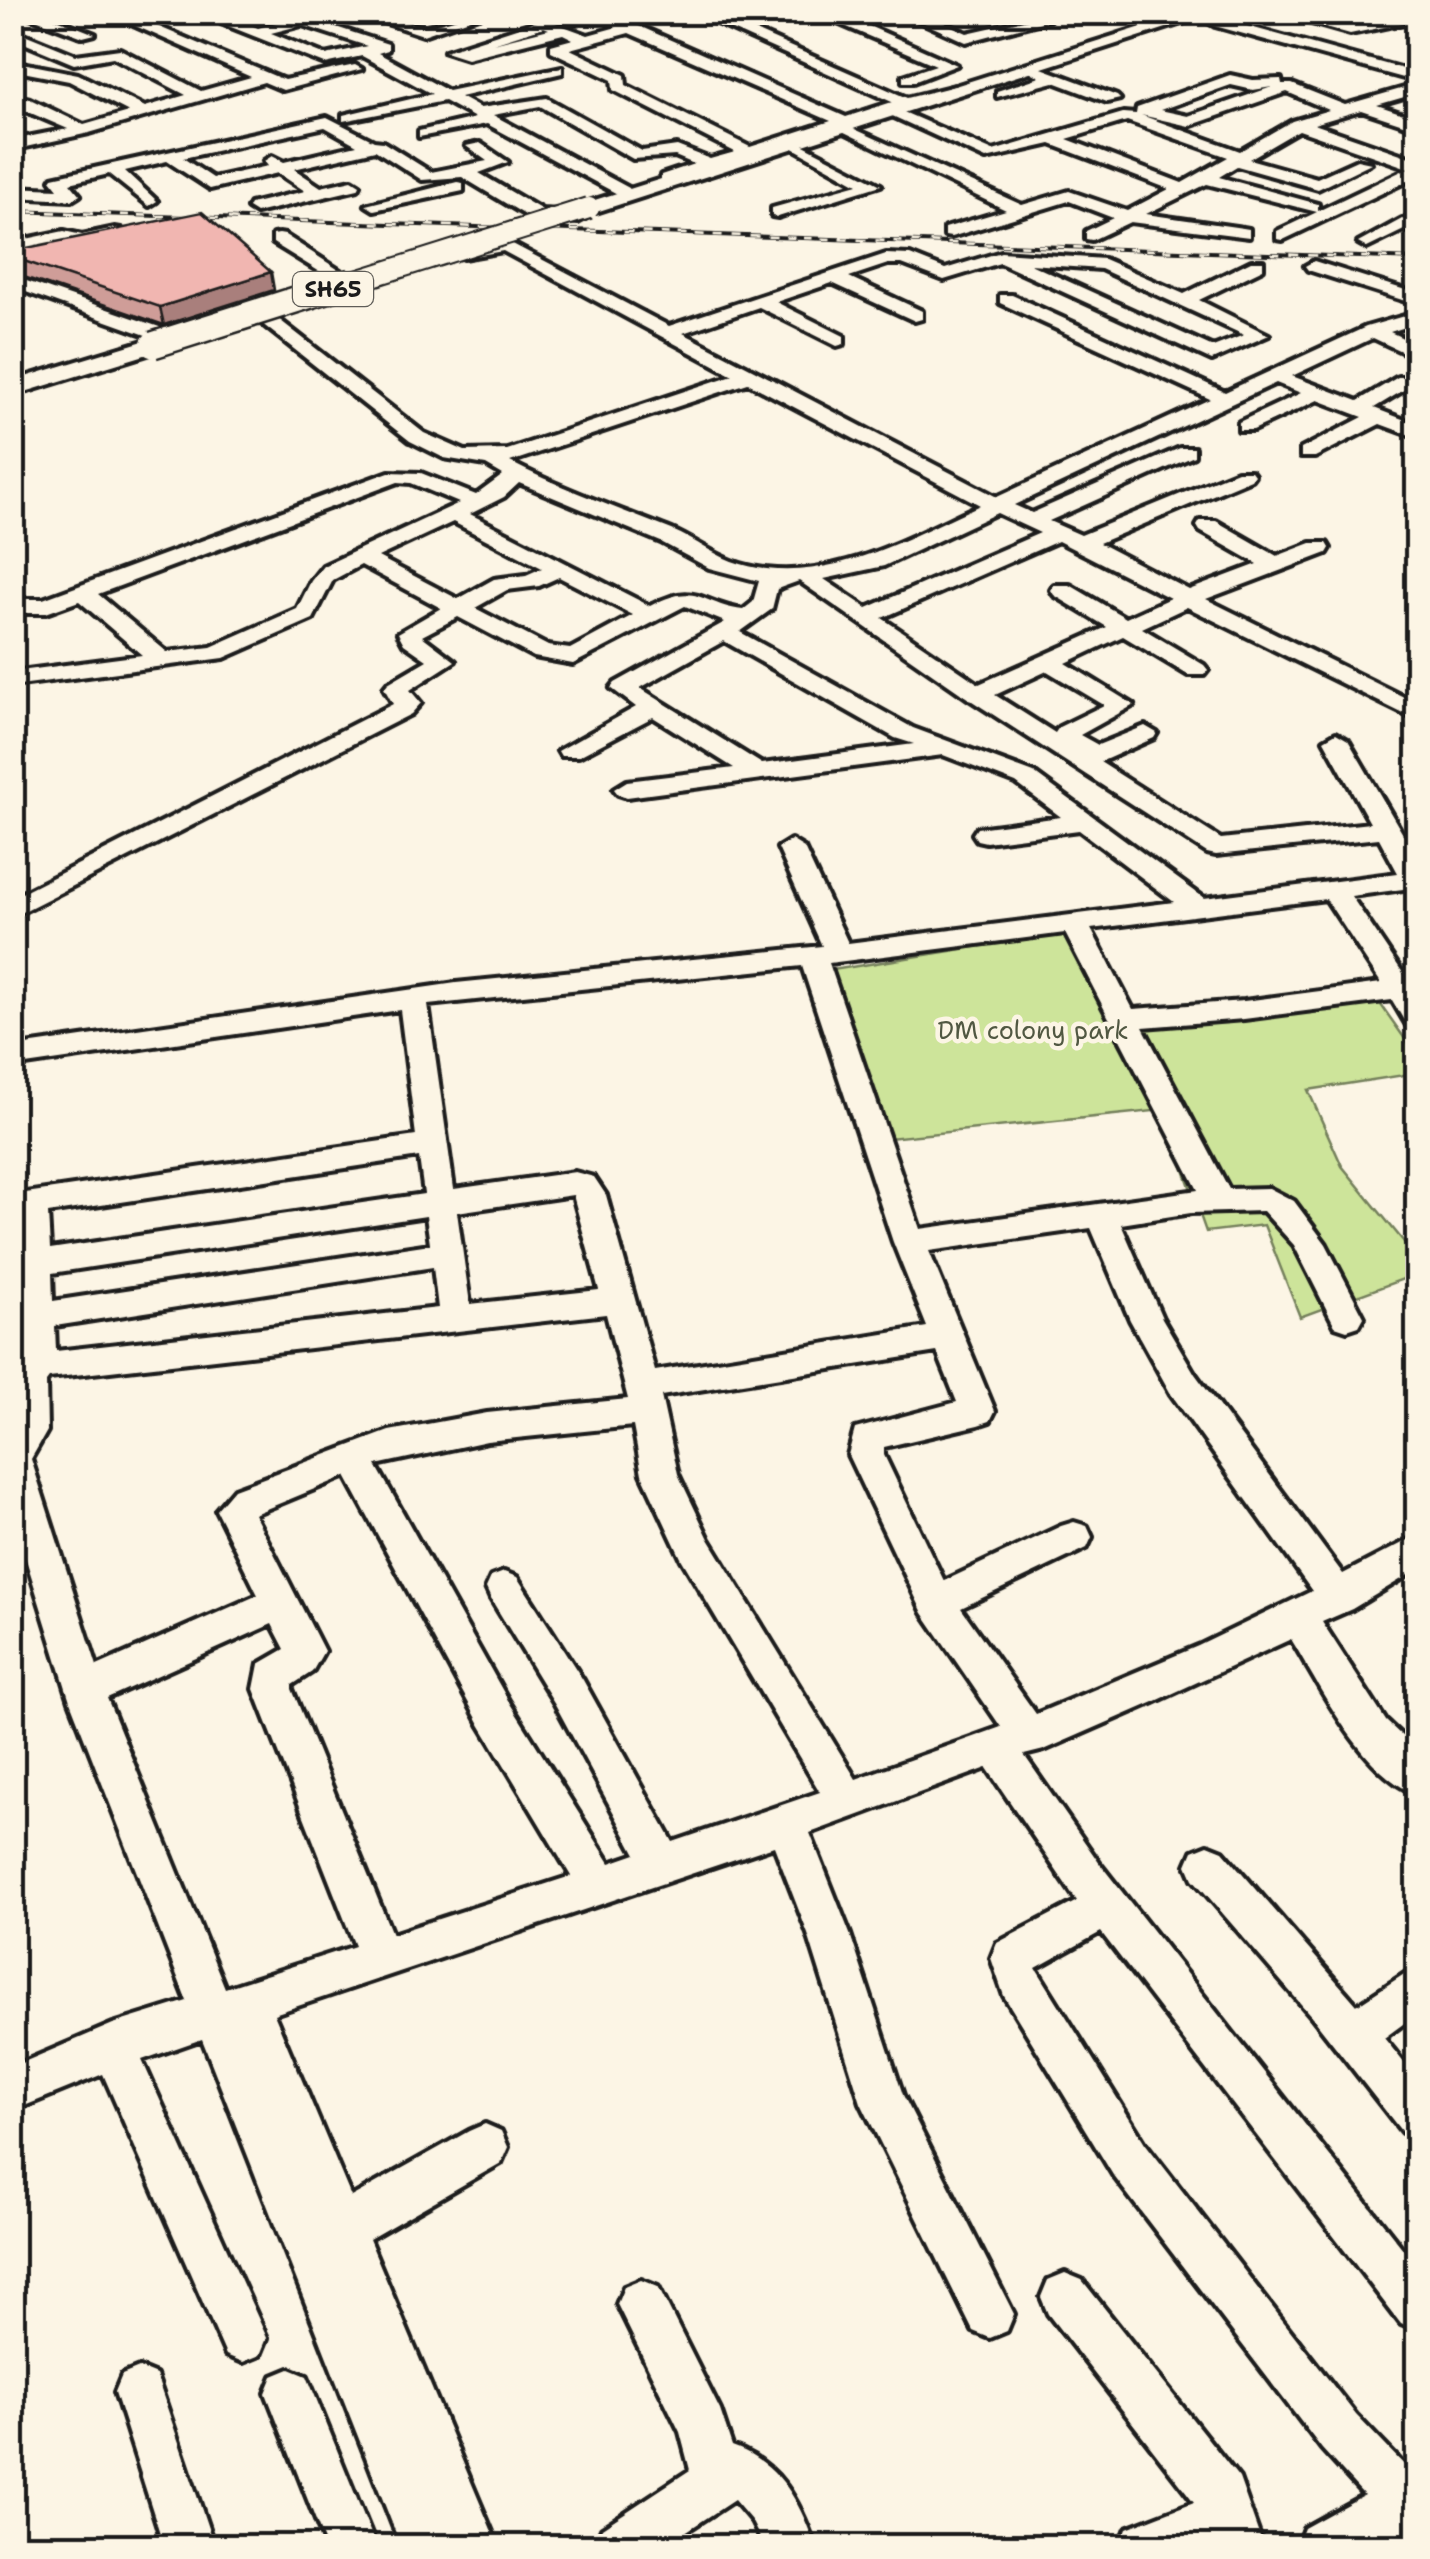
<svg xmlns="http://www.w3.org/2000/svg" width="1430" height="2559" font-family="'Shantell Sans',sans-serif">
<style>
.green{fill:#cde49a;stroke:#74805b;stroke-width:2.5}
.lines{fill:none;stroke-linecap:round;stroke-linejoin:round}
.minor-casing{stroke:#1c1c1c;stroke-width:8}
.major-casing{stroke:#1c1c1c;stroke-width:8}
.minor{fill:#fcf5e5;fill-rule:evenodd}
.major{fill:#fcf5e5;fill-rule:evenodd}
.rail-casing{stroke:#1c1c1c;stroke-width:4}
.rail{stroke:#fcf5e5;stroke-width:2.5;stroke-dasharray:9;stroke-linecap:butt}
.major-bridge-far1-casing{stroke:#1c1c1c;stroke-width:24;stroke-linecap:butt}
.major-bridge-casing{stroke:#1c1c1c;stroke-width:30;stroke-linecap:butt}
.major-bridge-far1{stroke:#fcf5e5;stroke-width:20}
.major-bridge{stroke:#fcf5e5;stroke-width:25}
.wall{fill:#cf9d98;stroke:#1c1c1c;stroke-width:2.5}
.shaded-wall{fill:#a97f7c;stroke:#1c1c1c;stroke-width:2.5}
.building{fill:#f1b6b1;stroke:#1c1c1c;stroke-width:2.5}
.labels{text-anchor:middle;dominant-baseline:central;stroke-width:9;stroke-linejoin:round;paint-order:stroke}
.shield{fill:#fcf5e5;stroke:#5f5d58;stroke-width:2.5}
.shield-label{font-size:22px;font-weight:bold;fill:#1c1c1c}
.park-label{font-size:25px;fill:#515842;stroke:#fcf5e5}
</style>
<rect width="100%" height="100%" fill="#fcf5e5"/>
<filter id="ink" filterUnits="userSpaceOnUse"><feTurbulence type="fractalNoise" baseFrequency=".01" numOctaves="2"/><feDisplacementMap in="SourceGraphic" scale="20" xChannelSelector="R" yChannelSelector="G"/><feConvolveMatrix kernelMatrix="1 2 1 2 8 2 1 2 1" color-interpolation-filters="sRGB"/></filter>
<g filter="url(#ink)">
<path class="green" d="M1093,928L1137,1023L1249,1020L1379,1002L1417,1056V1073L1308,1090L1342,1166L1417,1258V1274L1300,1317L1264,1225L1206,1232L1163,1110L869,1140L814,973Z"/>
<g class="lines">
<defs>
<path id="minor" d="M17,12H39L95,34L83,37Z
M104,12H124L284,80L355,65L362,69L283,90L264,82L89,133L12,150V140L68,129L12,105V95L30,99L84,125L129,112L69,81L12,70V61L78,74L145,107L186,95L113,57L74,64L12,38V29L76,55L120,49L201,91L251,77Z
M231,12H251L238,20L258,28L302,16L388,44V50L378,53L448,91L562,67V73L460,97L480,108L547,98L642,151L677,146L710,159L735,152L613,90L612,80L551,51V45L573,39L563,34L467,58L445,51L544,19L588,35L617,27L587,12H607L846,117L892,102L692,12H712L907,98L955,86V92L899,110L993,151L1123,113L1136,114L1137,108L1230,75L1253,80L1281,79L1282,84H1292L1345,105L1418,84V93L1377,105L1418,119V129L1361,110L1314,124L1418,160V176L1283,240L1277,239V231L1317,212L1207,184L1146,214L1243,228L1249,229V237L1130,222L1092,240L1086,239V231L1113,218L1069,201L951,237L945,236V228L1006,210L838,129L798,142L881,185L778,217L772,216V208L858,184L788,145L667,183L661,181V175L694,164L675,156L633,159L540,106L493,115L629,188L631,192L623,197L487,124L419,137V131L475,118L444,101L343,121V115L432,94L362,56L325,64L221,23V17ZM302,25L367,46L326,55L271,33ZM544,27L549,29L493,43ZM629,33L831,121L750,147L626,85L625,75L570,49ZM1231,85L1253,90L1272,87L1188,116L1160,110ZM1287,92L1329,110L1292,121L1240,151L1141,115L1189,126ZM888,114L986,159L1051,144L1169,189L1127,211L1069,191L1022,205L848,126ZM1127,121L1228,157L1182,183L1067,139ZM1299,130L1408,168L1318,211V204L1219,177L1237,166L1318,189L1371,163L1357,160L1317,178L1249,159Z
M353,12C377,12 411,27 426,26C448,23 466,12 490,12L423,35Z
M826,12H837L957,65L913,82H903V76L936,65L826,18Z
M900,12H920L967,33L1033,18L1028,12H1043L1049,20L966,42Z
M1192,12H1211L1225,20L1418,73V82L1215,26Z
M1272,12H1298L1350,26L1414,12L1418,20L1350,34Z
M1031,64L1117,96L1120,99L1107,102L1054,82L997,97V91L1040,77L1024,68Z
M327,117L374,141L383,142L431,172L487,161L466,146L480,143L508,162L479,173L542,210L578,212L587,217L578,222L532,219L462,177L422,180L375,150L294,169L321,187L352,180L360,185L358,189L256,213L248,208L250,204L305,191L278,173L210,189L167,161L125,171L157,201L149,206L109,174L70,183L80,195L72,200L12,197V187L58,189L51,180L53,177ZM325,127L357,145L284,162L272,156L264,161L268,166L213,178L183,158Z
M457,182L463,183V191L374,210L366,205Z
M1402,219L1418,223V234L1404,230L1367,248L1358,243Z
M115,228L121,229V237L82,245L64,241L12,252V242L64,231L82,235Z
M279,234L285,235L353,279L344,284L338,283L273,243V235Z
M505,240L669,326L886,254L910,255L945,269L1001,252L1104,259L1184,294L1251,261H1263V269L1199,300L1269,335L1212,360L1000,263L944,280L902,264H888L849,277L922,311V319L915,321L832,283L776,302L844,336V344L837,346L759,307L683,333L997,497L1210,399L1000,303V295H1012L1225,392L1366,327L1418,312V323L1390,332L1418,345V359L1373,338L1292,376L1358,401L1398,377H1412V385L1374,408L1418,425V438L1380,424L1315,457H1301V449L1363,417L1318,400L1253,430H1239V422L1301,393L1276,383L1014,505L1032,513L1180,448H1194V456L1049,521L1081,535L1237,471H1251L1254,475L1251,479L1099,543L1189,590L1258,564L1200,531L1197,526L1200,521H1216L1277,556L1311,543H1327L1330,548L1327,553L1206,599L1418,704V721L1187,607L1142,628L1204,665L1208,670L1204,675H1188L1123,636L1066,663L1134,705L1080,735L1098,745L1145,726L1157,733L1154,738L1100,762L1221,839L1370,823L1324,740L1336,733L1348,740L1418,860V887L1351,896L1407,979L1418,978V1029L1408,1027L1392,1000L1244,1019L1143,1027L1229,1189L1269,1188L1294,1201L1326,1244L1364,1317L1359,1326L1347,1330L1335,1326L1294,1245L1263,1211L1191,1213L1121,1224L1162,1318L1195,1374L1343,1574L1418,1535V1569L1352,1609L1322,1622L1386,1721L1418,1751V1795C1362,1774 1321,1688 1291,1639L1154,1702L1044,1750L1024,1755L1100,1864L1418,2268V2331L1401,2324L1101,1932L1036,1968L1145,2143L1356,2415L1411,2472L1418,2469V2546H1400L1394,2534L1372,2546H1297L1304,2528L1364,2495L1322,2449L1113,2175L1004,1996L991,1958L997,1943L1077,1901L987,1768L810,1833L850,1934L903,2095L1014,2314L1007,2331L990,2338L973,2331L861,2103L808,1934L774,1846L274,2014L351,2197L469,2131L485,2124L501,2131L508,2147L501,2163L369,2239L498,2546H401L202,2039L142,2060L267,2338L260,2355L243,2362L226,2355L103,2074L12,2111V2067L113,2024L187,2001L70,1701L12,1514V1377L23,1362L17,1218H12V1195L416,1136L400,1010L12,1067V1047L456,983L822,946L778,848L791,840L804,848L848,943L1174,902L1079,830L986,842L977,840L973,834L977,828L1061,817L1016,783L943,755L627,797L618,794L614,789L627,781L734,768L653,717L579,756H561L558,751L636,707L611,688L615,683L725,622L685,606L573,664L534,657L458,617L422,636L455,661L410,690L421,703L411,714L12,917V898L393,704L384,688L388,683L427,660L404,644L398,633L441,608L361,565L333,580L313,619L224,658L12,686V672L142,655L79,601L46,613H12V599H43L389,472L421,473L476,495L503,475L486,465L444,458L410,441L246,311V303H258L424,433L465,451L507,450L733,375L503,251L463,258L454,253ZM1030,264L1101,269L1244,335L1213,347ZM748,383L980,505C907,538 824,588 741,564C716,557 696,540 672,530C617,508 562,489 510,462ZM398,482L411,483L459,503L323,566L311,581L297,609L211,647L167,652L98,594ZM519,483L661,542L709,568L759,581L753,602L743,610C699,604 698,580 650,606L470,514L504,497ZM997,513L1040,533L867,608L824,579L884,566ZM453,522L542,568L526,575L494,579L458,599L378,557ZM1058,541L1170,598L1126,618L1070,585H1054L1051,590L1054,595L1107,627L979,684L882,618ZM559,577L633,615L570,649L548,646L475,608L507,590L539,586ZM799,581L969,699L1207,853L1216,855L1379,838L1398,873L1204,898L1034,773L913,728L740,632L772,609L777,589ZM724,641L895,738L914,744L762,764L640,688ZM1047,671L1104,705L1059,727L1055,733L995,695ZM1326,899L1381,983L1244,1001L1133,1009L1091,929ZM1065,933L1198,1190L920,1229L829,963ZM802,966L893,1242L927,1327L655,1371L606,1195L594,1177L575,1172L454,1189L428,1005ZM419,1157L424,1194L50,1249L48,1213ZM573,1195L599,1290L470,1304L457,1212ZM426,1216L430,1244L53,1301L52,1273ZM1091,1228L1130,1320L1171,1394L1312,1591L1198,1646L1036,1714L961,1608L1087,1548L1092,1537L1087,1526L1074,1522L1061,1526L944,1581L884,1455V1447L978,1425L990,1421L995,1411L929,1251ZM433,1267L438,1308L56,1351L55,1326ZM606,1314L628,1399L487,1413L389,1431L234,1489L216,1510L258,1595L97,1666L31,1459L47,1431L46,1382L49,1378ZM937,1352L957,1402L855,1429L848,1455L923,1613L1001,1727L856,1779L709,1539L678,1474L661,1396ZM633,1426L642,1474L682,1560L820,1792L673,1842L583,1680L517,1577L504,1572L491,1577L486,1588L491,1599L555,1704L636,1854L610,1863L509,1702L376,1465L487,1441ZM346,1476L481,1726L571,1876L392,1934L292,1689V1685L312,1672L324,1651L254,1514ZM272,1624L285,1649L259,1664L254,1689L355,1946L225,1988L107,1698Z
M1314,261L1418,294V305L1308,270L1305,266Z
M12,276L171,331L173,335L171,339H157L12,287Z
M1208,1845L1223,1851L1357,2005L1418,1965V2013L1384,2038L1418,2080V2138L1402,2132L1313,2018L1193,1879L1187,1865L1193,1851Z
M1065,2273L1082,2280L1239,2478L1263,2546H1120L1127,2528L1194,2502L1048,2314L1041,2297L1048,2280Z
M641,2280L658,2287L720,2410L732,2446C780,2463 799,2501 815,2546H764L751,2520L734,2500L664,2546H595L602,2528L690,2470L680,2432L617,2304L624,2287Z
M139,2368L156,2375L214,2546H164L115,2392L122,2375Z
M290,2369L307,2376L376,2546H326L266,2393L273,2376Z"/>
<path id="major" d="M1189,12H1216L596,212H582L579,208L582,204Z
M153,338L165,345L161,350L12,396V381Z"/>
</defs>
<use href="#minor" class="minor-casing"/>
<use href="#major" class="major-casing"/>
<use href="#minor" class="minor"/>
<use href="#major" class="major"/>
<defs>
<path id="rail" d="M12,211L1418,259"/>
</defs>
<use href="#rail" class="rail-casing"/>
<use href="#rail" class="rail"/>
<defs>
<path id="major-bridge-far1" d="M344,285L589,208"/>
<path id="major-bridge" d="M153,345L352,282"/>
</defs>
<use href="#major-bridge-far1" class="major-bridge-far1-casing"/>
<use href="#major-bridge" class="major-bridge-casing"/>
<use href="#major-bridge-far1" class="major-bridge-far1"/>
<use href="#major-bridge" class="major-bridge"/>
</g>
<path class="wall" d="M12,251L274,290L164,325L12,273Z"/>
<path class="shaded-wall" d="M271,272L274,290L164,325L160,307Z"/>
<path class="building" d="M202,212L271,272L160,307L12,257V251Z"/>
</g>
<g class="labels">
<rect class="shield" x="293" y="272" width="80" height="34" rx="8"/>
<g class="shield-label">
<text x="333" y="289">SH65</text>
</g>
<g class="park-label">
<text x="1033" y="1030">DM colony park</text>
</g>
</g>
<rect width="1430" height="2559" fill="none" stroke="#fcf5e5" stroke-width="50"/>
<rect x="25" y="25" width="1380" height="2509" fill="none" stroke="#1c1c1c" stroke-width="4" filter="url(#ink)"/>
</svg>
